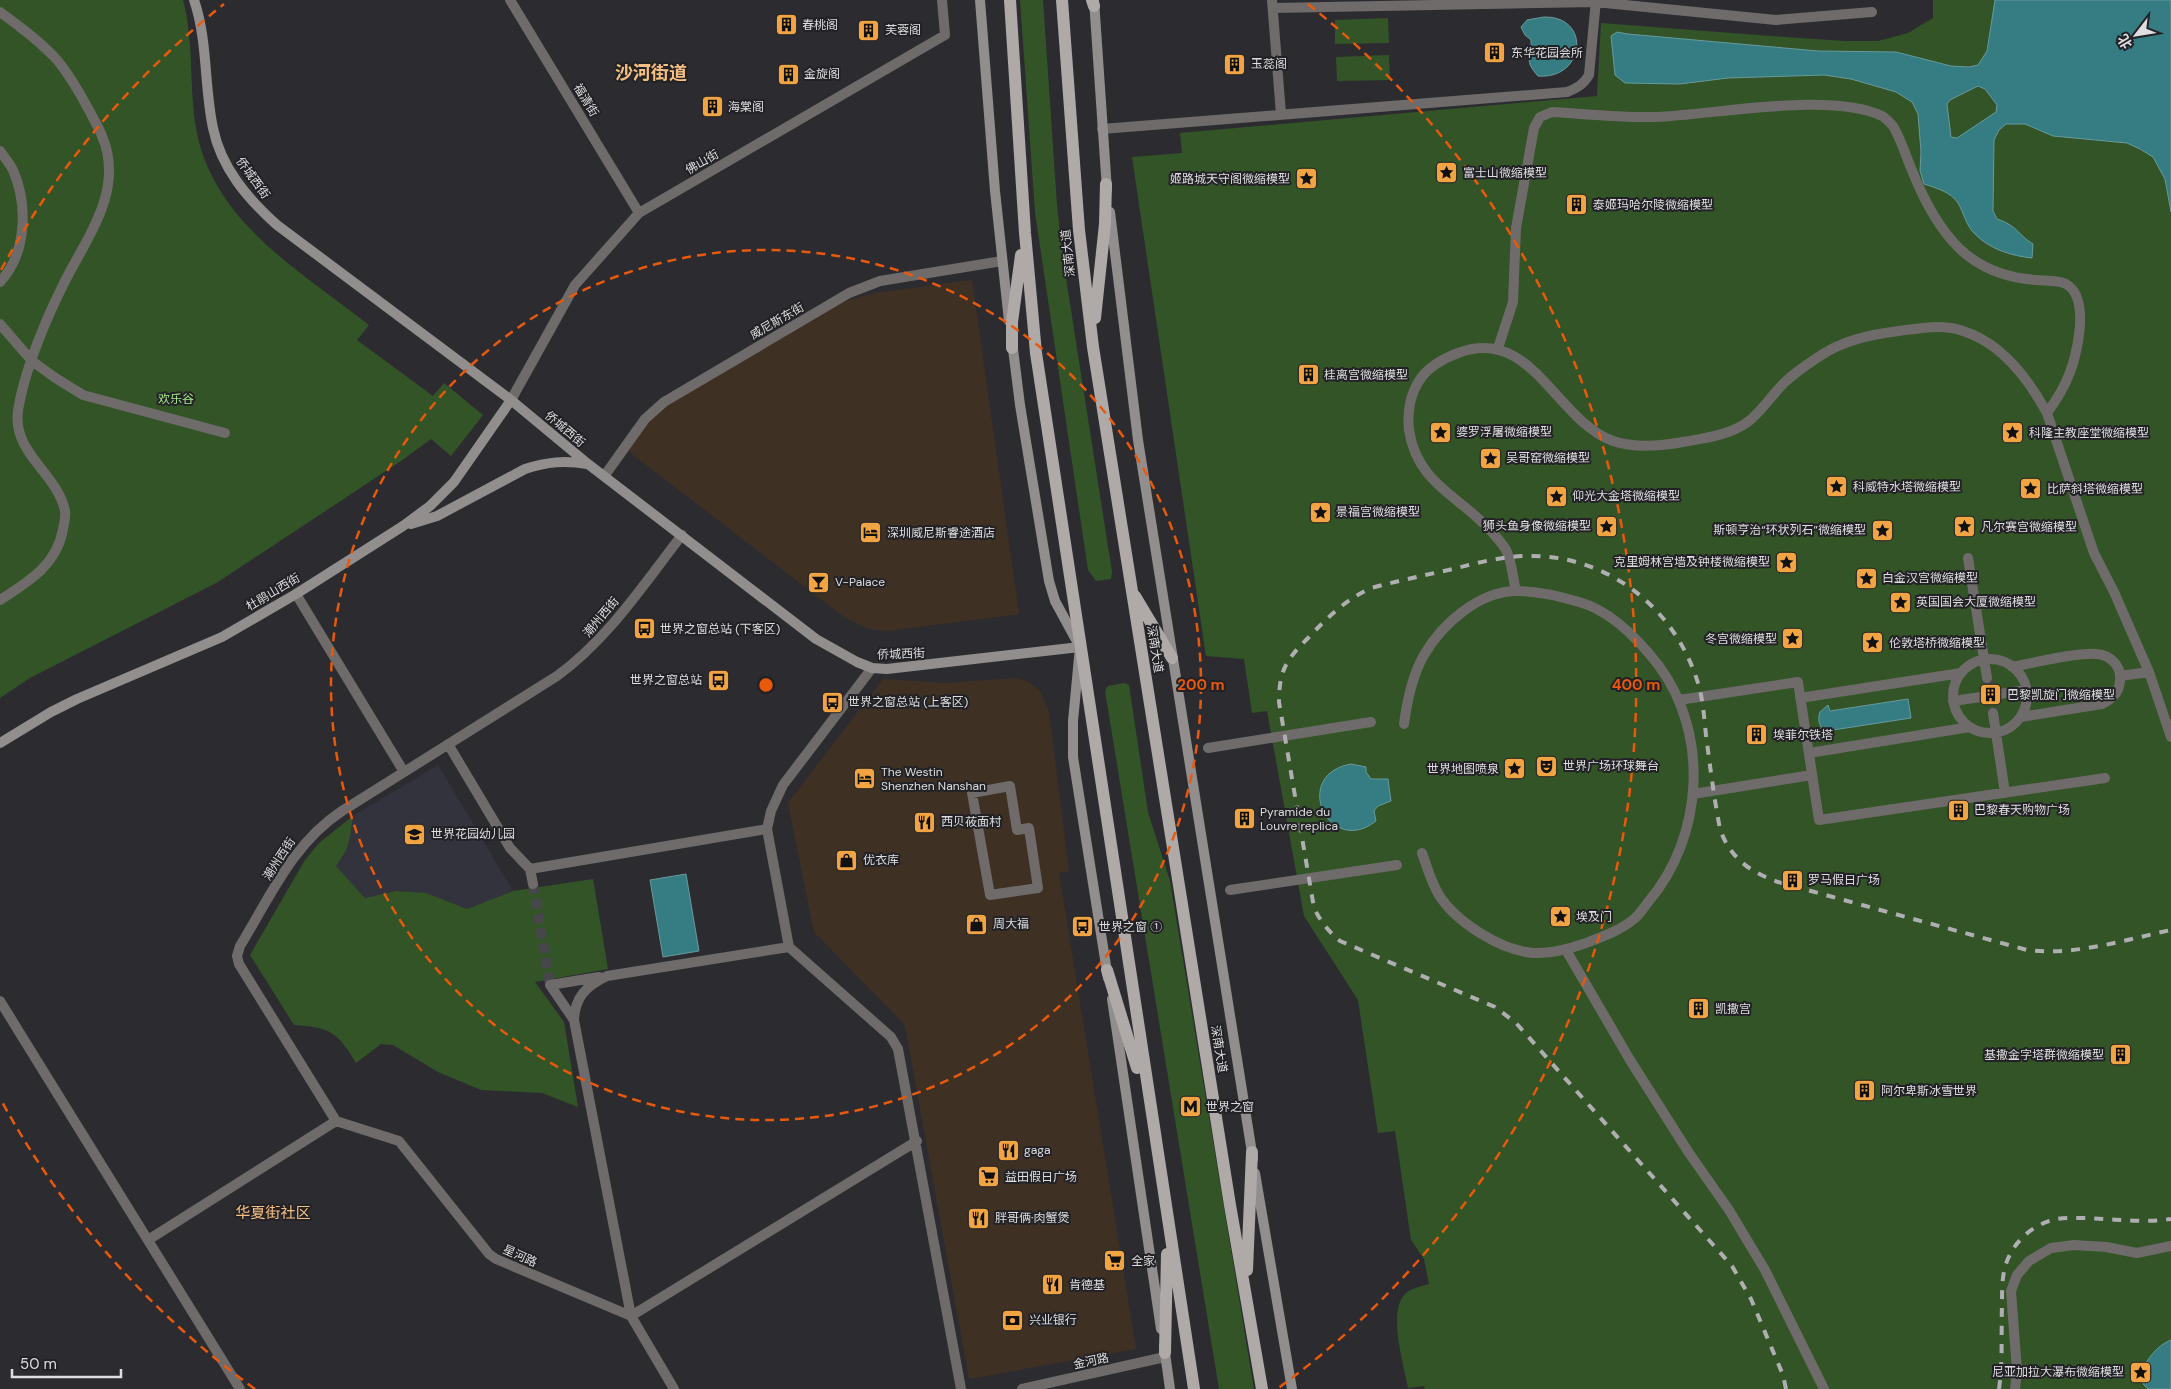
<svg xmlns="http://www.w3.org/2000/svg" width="2171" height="1389" font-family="'DM Sans','Noto Sans SC',sans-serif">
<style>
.commercial{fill:#3f3024}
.built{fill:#33333d}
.green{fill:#335426}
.water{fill:#357d82;stroke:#689a9e;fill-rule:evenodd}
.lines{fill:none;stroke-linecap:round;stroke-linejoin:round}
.street-tunnel{stroke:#47474b;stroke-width:10;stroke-dasharray:10 5;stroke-linecap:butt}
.street{stroke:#6e6b6a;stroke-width:10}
.secondary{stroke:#928e8d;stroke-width:10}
.primary{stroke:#afa9a7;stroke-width:12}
.rail{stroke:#afafb2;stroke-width:4;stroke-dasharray:9 9;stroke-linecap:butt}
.ring{fill:none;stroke:#e8590c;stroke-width:2.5;stroke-dasharray:9 6}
.labels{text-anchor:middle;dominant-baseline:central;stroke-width:4;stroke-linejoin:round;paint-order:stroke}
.poi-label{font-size:12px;fill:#dedee1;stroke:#222226;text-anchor:start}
.street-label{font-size:12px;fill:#dedee1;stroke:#222226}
.park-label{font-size:12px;fill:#a4ec88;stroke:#222226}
.quarter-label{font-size:15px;fill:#f6bf82;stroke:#222226}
.district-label{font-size:18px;font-weight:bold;fill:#f6bf82;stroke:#222226}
.centre{fill:#e8590c;stroke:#222226;stroke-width:2.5}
.ring-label{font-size:15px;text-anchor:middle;font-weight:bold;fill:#e8590c;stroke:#222226;stroke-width:4;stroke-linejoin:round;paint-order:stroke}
</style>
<rect width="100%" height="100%" fill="#2c2c30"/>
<path class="commercial" d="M972,280L1019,614L888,631L868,629L844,617L628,451L652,417L675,399L842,302L875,293Z
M1016,678L1027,681L1040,691L1049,712L1069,871L1059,873L1136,1349L969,1379L905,1025L814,932L788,803L883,679L945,683Z"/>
<path class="built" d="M438,765L513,891L467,909L425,893L396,891L365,898L336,866L343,858L353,816Z"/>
<path class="green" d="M0,0H183C194,41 189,86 196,128C212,221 300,271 369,325L357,340L433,396L444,383L483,415L451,456L431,439L401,461L218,582L30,678L0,698Z
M1020,0H1043L1057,205L1063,259L1112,572L1111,579L1096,581L1088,570L1035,212Z
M1933,0H2171V1389H1425L1424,1386L1408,1388C1404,1365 1388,1314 1404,1295C1410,1288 1420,1287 1429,1284L1424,1259L1411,1240L1395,1131L1378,1133L1358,1000L1304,916L1267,711L1252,713L1244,659L1206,656L1132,157L1182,153L1180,133L1597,96L1601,23L1771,36L1845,41H1878L1908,33L1933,18Z
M1388,18L1389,43L1335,44V20Z
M1389,55L1390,80L1337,81L1336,57Z
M1124,683L1129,685L1148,812L1170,881L1254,1389H1219L1105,691L1108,686Z
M353,816C350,837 350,849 336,866L365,898L396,891L426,893L467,909L513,891L593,879L608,969L535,982L564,1022L578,1107L542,1093L481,1090L438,1072L393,1045L381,1044L356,1063C338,1033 331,1027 294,1025L250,955L305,860L319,843Z"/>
<path class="water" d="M1995,0H2171V212L2165,179L2153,157L2140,149L2127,143L2053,136L2025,124H2006L1999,130L1994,140L1993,211L1997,219C2018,226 2017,234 2033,244L2032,258C2012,256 1989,249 1975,234C1966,226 1964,213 1958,203C1951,192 1936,188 1924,184L1920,171L1921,152L1918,114L1912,102L1896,92L1851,79L1824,75L1728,78L1680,84L1625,83L1615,75L1611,36L1617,32L1628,34L1818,51L1896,52L1951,66L1969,67L1978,65L1987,51ZM1978,86L1985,89L1997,105L1996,112L1957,138L1951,137L1947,104L1950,100Z
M1544,17C1592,16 1585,80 1538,76C1523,59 1532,59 1531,40L1525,35L1521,27L1527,20Z
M1908,699L1911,718L1833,730V735C1822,732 1816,723 1820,712L1828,705L1830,711Z
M1351,764L1366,767V772L1371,779H1388L1391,801L1378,806L1374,811L1376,821C1329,858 1290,775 1351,764Z
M686,874L699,951L663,957L650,880Z
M2171,1340V1389H2148L2143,1384L2140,1372C2148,1359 2156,1346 2171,1340Z"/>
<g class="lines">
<path class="street-tunnel" d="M1987,678L1993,713
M533,884L550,985"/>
<path class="street" d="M510,0L639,213
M1272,0L1281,114
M1273,8L1595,2L1776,20L1872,12
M0,12C20,27 41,42 58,61C70,76 81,95 90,112C94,120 99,128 102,136C125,190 87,237 64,283C46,319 24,371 18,411C12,453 58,474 65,511C66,517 64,524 63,529C57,565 28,582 0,600
M1102,129L1567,92C1577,88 1583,85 1589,75L1596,0
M0,151C4,157 10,164 13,170C28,205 27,253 0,282
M0,324L32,361L54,377L83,395L225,433
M1498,348L1513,302L1516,228L1534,128L1540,117L1552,112C1586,114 1621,118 1655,117C1714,115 1830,91 1882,116C1886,118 1890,123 1893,126C1901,139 1905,154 1911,168C1922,196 1938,228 1960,249C1981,269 2008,278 2036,280C2045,281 2058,280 2066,284C2091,298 2077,357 2068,377C2063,390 2055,402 2047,413
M511,400L575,285L639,213L945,35L942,0
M605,475L645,419L664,402L849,293L880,281L1002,261
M1968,558L1987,678
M1516,591C1513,579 1512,563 1507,552C1504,545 1497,538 1492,532C1460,496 1417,484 1409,430C1407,413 1410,393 1421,378C1429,367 1445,358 1458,353C1532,325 1555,420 1613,441C1634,448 1661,446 1683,442C1705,438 1731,435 1749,421C1762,411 1771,396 1783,384C1795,372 1809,363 1823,354C1845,340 1873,334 1899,331C1920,328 1943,324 1963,331C2002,343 2029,380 2047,413L2094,553L2114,592L2149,672L2171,737
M296,594L404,772
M1953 696a37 37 0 1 1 74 0a37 37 0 1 1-74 0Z
M2012,667C2034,663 2077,652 2097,654C2111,655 2122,667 2120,681C2119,693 2112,699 2102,704L2021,717
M872,668L783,785L771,811L767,829L789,947L891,1037L898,1049L961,1389
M2120,676L2149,672
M2000,694L2026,690
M1800,698L1961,673
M1679,700L1798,682L1819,820L2105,778
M1953,701L1981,697
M1993,713L2005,793
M1404,724C1407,701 1412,676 1424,655C1442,624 1479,591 1517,591C1538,591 1559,596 1579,602C1612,611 1639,640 1659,666C1710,735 1703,837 1649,901C1644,907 1640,914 1634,919C1621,930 1602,937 1586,943C1569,949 1551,954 1533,953C1500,950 1456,922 1439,895C1431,882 1427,867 1422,853
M448,744L510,848L530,869L767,829
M1208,748L1371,722
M1809,753L1970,727
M1010,786L1017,830L1029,828L1038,888L990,895L972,793Z
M1693,794L1812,775
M530,869L533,884
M1230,890L1397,865
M789,947L607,976C586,986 575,997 574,1020L631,1316L917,1141
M1566,950L1630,1060L1689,1153L1729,1210L1765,1270L1824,1389
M0,1001L240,1389
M574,1020L550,985L599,977
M336,1121L239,964L237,956L240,946C270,897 293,843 342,811L557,676C608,639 643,585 682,535
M336,1121L399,1141L489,1254L496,1259L631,1316L674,1389
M148,1240L336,1121
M1022,1389L1165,1357
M2015,1389L2017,1371L2011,1291L2017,1275L2029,1261L2051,1248L2074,1245L2106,1247L2137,1253L2171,1246"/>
<path class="secondary" d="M194,0C208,41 204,86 213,128C221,168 248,199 277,225L511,400L588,464L816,639L857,662L872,668L887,669L1080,647
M980,0L995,191L1009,321
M1094,0L1107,190
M1110,212L1138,440L1253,1159
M1012,341L1020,405L1049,581L1055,601L1080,647L1073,721V757L1108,978
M411,524L437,516L525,469C547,462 565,460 587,464
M0,743L51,712L77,699L222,637L296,594L403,526L430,506L454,482L511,400
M1112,999L1161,1329
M1255,1173L1292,1389
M1164,1346L1170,1389"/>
<path class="primary" d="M1010,0L1025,233L1036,353L1194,1389
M1062,0L1079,230L1093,347L1230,1205L1262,1389
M1092,0L1094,6
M1095,318L1105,224L1106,184
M1012,348V322L1021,255
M1135,596L1172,658
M1107,970L1137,1068
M1247,1270L1252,1152
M1165,1353L1167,1254"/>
<path class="rail" d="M1786,1389L1783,1375L1751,1299L1732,1266L1516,1023L1495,1007L1340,941C1328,931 1321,922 1314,908L1279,702C1279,690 1280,676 1286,665C1292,654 1300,646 1308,638C1328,617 1345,600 1371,588C1398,581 1425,575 1453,569C1476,563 1500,557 1524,556C1604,553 1674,605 1698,683C1703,699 1704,717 1706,735C1710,766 1714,798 1720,829C1730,858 1750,872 1778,882L2027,950C2075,956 2124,940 2171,930
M1999,1389C2003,1362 2001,1332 2002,1305C2002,1292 2002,1278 2005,1267C2013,1239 2039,1218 2068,1218C2102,1217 2137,1224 2171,1219"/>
</g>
<g class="ring">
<circle cx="766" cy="685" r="435"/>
<path d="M255 1389A870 870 0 0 1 1 1100M1 270A870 870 0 0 1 224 4M1308 4A870 870 0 0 1 1277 1389"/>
</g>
<defs>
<symbol id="building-square" viewBox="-11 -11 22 22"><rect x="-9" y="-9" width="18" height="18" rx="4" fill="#f3a442" stroke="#222226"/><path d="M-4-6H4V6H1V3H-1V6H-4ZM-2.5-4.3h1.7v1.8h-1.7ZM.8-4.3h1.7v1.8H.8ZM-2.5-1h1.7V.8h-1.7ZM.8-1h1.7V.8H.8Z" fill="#111"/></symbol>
<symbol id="sight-square" viewBox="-11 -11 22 22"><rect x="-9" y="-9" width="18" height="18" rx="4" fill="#f3a442" stroke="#222226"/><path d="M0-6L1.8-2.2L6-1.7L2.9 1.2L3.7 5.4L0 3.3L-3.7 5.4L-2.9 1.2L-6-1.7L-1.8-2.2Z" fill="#111"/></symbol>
<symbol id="hotel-square" viewBox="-11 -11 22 22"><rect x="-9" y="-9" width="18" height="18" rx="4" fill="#f3a442" stroke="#222226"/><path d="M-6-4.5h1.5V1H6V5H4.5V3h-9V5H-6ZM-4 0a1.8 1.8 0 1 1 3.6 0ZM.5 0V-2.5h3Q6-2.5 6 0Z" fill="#111"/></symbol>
<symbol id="bar-square" viewBox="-11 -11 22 22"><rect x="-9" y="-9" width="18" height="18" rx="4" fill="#f3a442" stroke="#222226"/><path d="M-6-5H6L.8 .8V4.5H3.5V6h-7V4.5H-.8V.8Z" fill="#111"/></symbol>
<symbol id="bus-square" viewBox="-11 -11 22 22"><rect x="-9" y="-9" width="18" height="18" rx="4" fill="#f3a442" stroke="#222226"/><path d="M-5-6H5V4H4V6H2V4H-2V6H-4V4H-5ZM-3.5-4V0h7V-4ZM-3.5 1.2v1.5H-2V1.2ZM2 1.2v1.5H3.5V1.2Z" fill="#111"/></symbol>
<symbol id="theatre-square" viewBox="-11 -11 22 22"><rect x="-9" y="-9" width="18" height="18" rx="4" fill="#f3a442" stroke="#222226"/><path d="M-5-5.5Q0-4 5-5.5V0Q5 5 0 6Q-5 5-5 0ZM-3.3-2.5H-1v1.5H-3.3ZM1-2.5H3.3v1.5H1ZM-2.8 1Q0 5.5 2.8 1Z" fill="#111"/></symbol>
<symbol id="restaurant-square" viewBox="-11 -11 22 22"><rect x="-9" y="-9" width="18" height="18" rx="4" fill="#f3a442" stroke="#222226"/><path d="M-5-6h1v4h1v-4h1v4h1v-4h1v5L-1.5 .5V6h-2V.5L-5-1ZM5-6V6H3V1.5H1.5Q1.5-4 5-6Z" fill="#111"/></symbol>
<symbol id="school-square" viewBox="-11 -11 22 22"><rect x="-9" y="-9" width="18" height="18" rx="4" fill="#f3a442" stroke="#222226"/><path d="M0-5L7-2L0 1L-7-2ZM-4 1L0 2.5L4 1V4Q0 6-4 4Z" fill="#111"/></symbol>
<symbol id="shop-square" viewBox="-11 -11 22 22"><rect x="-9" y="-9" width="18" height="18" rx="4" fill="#f3a442" stroke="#222226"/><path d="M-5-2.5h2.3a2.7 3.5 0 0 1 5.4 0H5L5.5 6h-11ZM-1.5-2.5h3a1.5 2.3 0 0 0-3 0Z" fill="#111"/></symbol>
<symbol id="metro-square" viewBox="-11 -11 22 22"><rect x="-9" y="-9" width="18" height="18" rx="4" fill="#f3a442" stroke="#222226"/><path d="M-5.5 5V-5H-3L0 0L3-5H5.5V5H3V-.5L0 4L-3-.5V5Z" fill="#111"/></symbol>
<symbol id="supermarket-square" viewBox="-11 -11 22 22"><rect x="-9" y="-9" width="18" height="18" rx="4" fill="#f3a442" stroke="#222226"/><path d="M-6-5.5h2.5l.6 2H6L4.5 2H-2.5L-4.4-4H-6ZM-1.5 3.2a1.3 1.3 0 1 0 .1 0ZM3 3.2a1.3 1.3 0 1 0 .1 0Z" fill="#111"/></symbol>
<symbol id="bank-square" viewBox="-11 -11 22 22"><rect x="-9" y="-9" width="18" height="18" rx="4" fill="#f3a442" stroke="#222226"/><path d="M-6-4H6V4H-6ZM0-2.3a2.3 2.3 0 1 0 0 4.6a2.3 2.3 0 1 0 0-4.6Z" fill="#111"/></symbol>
</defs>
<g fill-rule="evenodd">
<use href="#building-square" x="774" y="12" width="25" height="25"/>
<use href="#building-square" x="856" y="18" width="25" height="25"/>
<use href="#building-square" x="1482" y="40" width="25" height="25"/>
<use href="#building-square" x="1222" y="52" width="25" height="25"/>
<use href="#building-square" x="776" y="62" width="25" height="25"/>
<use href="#building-square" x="700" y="94" width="25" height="25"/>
<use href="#sight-square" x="1434" y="160" width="25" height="25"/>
<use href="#sight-square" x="1294" y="166" width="25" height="25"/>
<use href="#building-square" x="1564" y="192" width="25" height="25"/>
<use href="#building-square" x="1296" y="362" width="25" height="25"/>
<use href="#sight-square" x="1428" y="420" width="25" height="25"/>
<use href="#sight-square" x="2000" y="420" width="25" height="25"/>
<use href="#sight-square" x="1478" y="446" width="25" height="25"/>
<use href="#sight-square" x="1824" y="474" width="25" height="25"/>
<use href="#sight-square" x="2018" y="476" width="25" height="25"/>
<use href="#sight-square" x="1544" y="484" width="25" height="25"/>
<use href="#sight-square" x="1308" y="500" width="25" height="25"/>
<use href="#sight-square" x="1594" y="514" width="25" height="25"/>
<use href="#sight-square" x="1952" y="514" width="25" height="25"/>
<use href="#sight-square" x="1870" y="518" width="25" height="25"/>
<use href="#hotel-square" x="858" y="520" width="25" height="25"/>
<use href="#sight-square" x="1774" y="550" width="25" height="25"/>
<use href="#sight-square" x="1854" y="566" width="25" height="25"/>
<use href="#bar-square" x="806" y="570" width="25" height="25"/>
<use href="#sight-square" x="1888" y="590" width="25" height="25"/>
<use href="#bus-square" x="632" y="616" width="25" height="25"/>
<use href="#sight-square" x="1780" y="626" width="25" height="25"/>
<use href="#sight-square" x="1860" y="630" width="25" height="25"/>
<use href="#bus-square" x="706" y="668" width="25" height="25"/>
<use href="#building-square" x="1978" y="682" width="25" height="25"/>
<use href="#bus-square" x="820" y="690" width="25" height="25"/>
<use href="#building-square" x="1744" y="722" width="25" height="25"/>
<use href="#theatre-square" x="1534" y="754" width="25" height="25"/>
<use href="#sight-square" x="1502" y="756" width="25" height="25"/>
<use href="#hotel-square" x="852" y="766" width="25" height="25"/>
<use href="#building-square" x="1946" y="798" width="25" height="25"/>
<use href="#building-square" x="1232" y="806" width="25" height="25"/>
<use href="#restaurant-square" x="912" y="810" width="25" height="25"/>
<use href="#school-square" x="402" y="822" width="25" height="25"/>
<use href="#shop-square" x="834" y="848" width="25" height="25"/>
<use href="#building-square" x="1780" y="868" width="25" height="25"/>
<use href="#sight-square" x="1548" y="904" width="25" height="25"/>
<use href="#shop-square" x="964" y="912" width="25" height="25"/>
<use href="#bus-square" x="1070" y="914" width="25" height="25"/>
<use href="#building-square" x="1686" y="996" width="25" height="25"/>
<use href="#building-square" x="2108" y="1042" width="25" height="25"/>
<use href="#building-square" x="1852" y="1078" width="25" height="25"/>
<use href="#metro-square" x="1178" y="1094" width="25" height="25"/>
<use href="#restaurant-square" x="996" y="1138" width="25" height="25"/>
<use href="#supermarket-square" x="976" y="1164" width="25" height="25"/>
<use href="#restaurant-square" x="966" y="1206" width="25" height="25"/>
<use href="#supermarket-square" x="1102" y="1248" width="25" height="25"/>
<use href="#restaurant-square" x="1040" y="1272" width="25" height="25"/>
<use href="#bank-square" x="1000" y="1308" width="25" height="25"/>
<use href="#sight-square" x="2128" y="1360" width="25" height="25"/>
</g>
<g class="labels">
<g class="poi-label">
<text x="802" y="25">春桃阁</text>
<text x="885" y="30">芙蓉阁</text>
<text x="1511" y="53">东华花园会所</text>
<text x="1251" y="64">玉蕊阁</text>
<text x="804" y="74">金旋阁</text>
<text x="728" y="107">海棠阁</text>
<text x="1463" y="173">富士山微缩模型</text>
<text x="1290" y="179" text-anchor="end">姬路城天守阁微缩模型</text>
<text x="1593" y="205">泰姬玛哈尔陵微缩模型</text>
<text x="1324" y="375">桂离宫微缩模型</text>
<text x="1456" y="432">婆罗浮屠微缩模型</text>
<text x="2029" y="433">科隆主教座堂微缩模型</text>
<text x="1506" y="458">吴哥窑微缩模型</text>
<text x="1853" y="487">科威特水塔微缩模型</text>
<text x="2047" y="489">比萨斜塔微缩模型</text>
<text x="1572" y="496">仰光大金塔微缩模型</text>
<text x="1336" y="512">景福宫微缩模型</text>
<text x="1591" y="526" text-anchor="end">狮头鱼身像微缩模型</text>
<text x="1981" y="527">凡尔赛宫微缩模型</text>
<text x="1866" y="530" text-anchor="end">斯顿亨治“环状列石”微缩模型</text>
<text x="887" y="533">深圳威尼斯睿途酒店</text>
<text x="1770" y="562" text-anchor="end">克里姆林宫墙及钟楼微缩模型</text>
<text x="1882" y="578">白金汉宫微缩模型</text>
<text x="835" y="582">V-Palace</text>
<text x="1916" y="602">英国国会大厦微缩模型</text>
<text x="660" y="629">世界之窗总站 (下客区)</text>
<text x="1777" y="639" text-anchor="end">冬宫微缩模型</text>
<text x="1889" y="643">伦敦塔桥微缩模型</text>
<text x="702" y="680" text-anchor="end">世界之窗总站</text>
<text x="2007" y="695">巴黎凯旋门微缩模型</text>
<text x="848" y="702">世界之窗总站 (上客区)</text>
<text x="1773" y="735">埃菲尔铁塔</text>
<text x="1563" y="766">世界广场环球舞台</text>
<text x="1499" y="769" text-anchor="end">世界地图喷泉</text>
<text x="881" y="772">The Westin<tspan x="881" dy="14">Shenzhen Nanshan</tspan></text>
<text x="1974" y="810">巴黎春天购物广场</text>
<text x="1260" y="812">Pyramide du<tspan x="1260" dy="14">Louvre replica</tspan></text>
<text x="941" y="822">西贝莜面村</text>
<text x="431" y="834">世界花园幼儿园</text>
<text x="863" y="860">优衣库</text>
<text x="1808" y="880">罗马假日广场</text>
<text x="1576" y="917">埃及门</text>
<text x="993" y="924">周大福</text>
<text x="1099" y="927">世界之窗 ①</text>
<text x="1715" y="1009">凯撒宫</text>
<text x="2104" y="1055" text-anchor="end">基撒金字塔群微缩模型</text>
<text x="1881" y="1091">阿尔卑斯冰雪世界</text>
<text x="1206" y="1107">世界之窗</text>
<text x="1024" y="1150">gaga</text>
<text x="1005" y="1177">益田假日广场</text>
<text x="995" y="1218">胖哥俩·肉蟹煲</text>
<text x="1131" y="1261">全家</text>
<text x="1069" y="1285">肯德基</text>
<text x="1029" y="1320">兴业银行</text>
<text x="2124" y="1372" text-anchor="end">尼亚加拉大瀑布微缩模型</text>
</g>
<g class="street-label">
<text transform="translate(586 100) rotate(59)">福清街</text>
<text transform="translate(702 162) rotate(-30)">佛山街</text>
<text transform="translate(253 178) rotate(54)">侨城西街</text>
<text transform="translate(1068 253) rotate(-96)">深南大道</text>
<text transform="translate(777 321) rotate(-30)">威尼斯东街</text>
<text transform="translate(565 429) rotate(40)">侨城西街</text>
<text transform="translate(273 592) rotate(-31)">杜鹃山西街</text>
<text transform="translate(601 617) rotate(-50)">潮州西街</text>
<text transform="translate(1155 649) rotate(81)">深南大道</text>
<text transform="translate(901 654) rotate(-2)">侨城西街</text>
<text transform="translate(279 859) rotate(-57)">潮州西街</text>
<text transform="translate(1219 1049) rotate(81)">深南大道</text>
<text transform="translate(520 1256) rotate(24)">星河路</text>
<text transform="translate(1091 1361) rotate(-12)">金河路</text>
</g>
<g class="park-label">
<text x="176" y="399">欢乐谷</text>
</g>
<g class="quarter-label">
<text x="273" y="1213">华夏街社区</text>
</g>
<g class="district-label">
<text x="651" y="73">沙河街道</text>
</g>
</g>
<circle cx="766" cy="685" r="8" class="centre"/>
<g class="ring-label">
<text x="1201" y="690">200 m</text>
<text x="1636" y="690">400 m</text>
</g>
<g transform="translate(2136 35) rotate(239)" stroke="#222226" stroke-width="4" paint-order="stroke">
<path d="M0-4L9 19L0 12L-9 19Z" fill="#dedee1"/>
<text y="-8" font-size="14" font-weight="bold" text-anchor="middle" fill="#dedee1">北</text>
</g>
<path d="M12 1369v8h109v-8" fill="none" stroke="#dedee1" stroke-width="2.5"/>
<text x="20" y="1369" font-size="15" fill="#dedee1" stroke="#222226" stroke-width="4" paint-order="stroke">50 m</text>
</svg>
